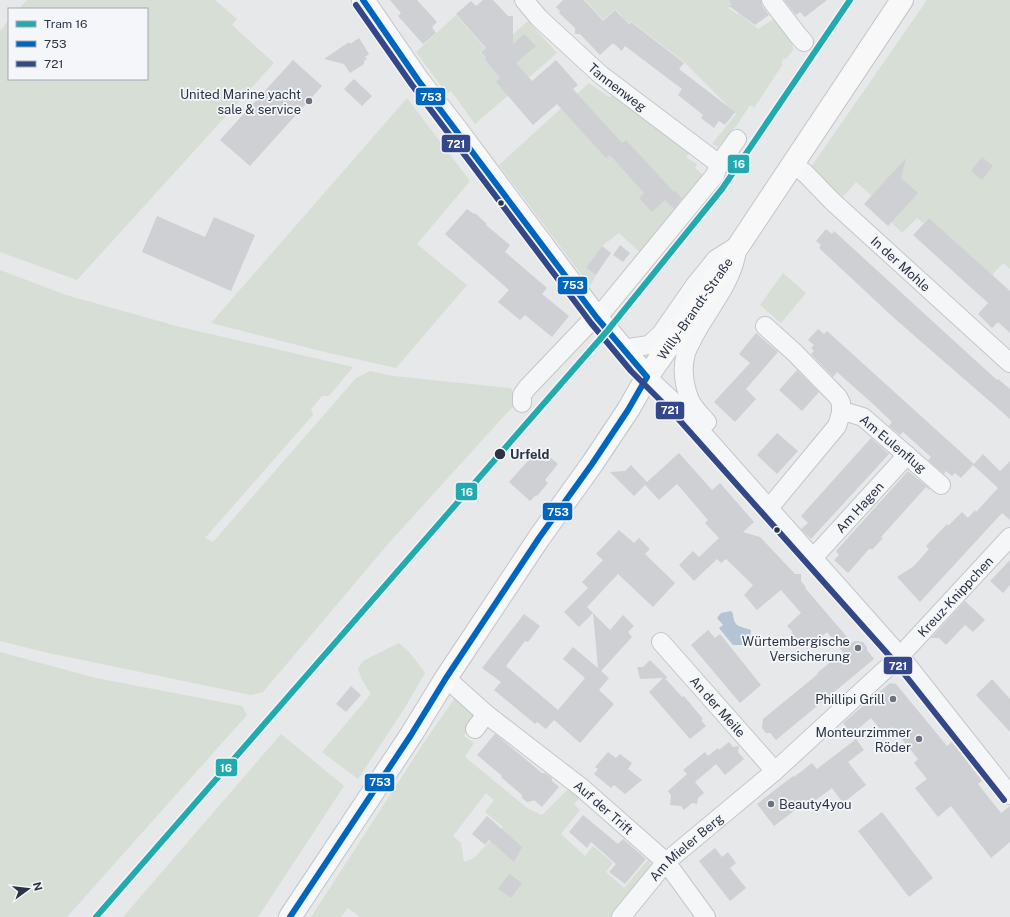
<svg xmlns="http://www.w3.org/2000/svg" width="1010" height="917" font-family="'Public Sans',sans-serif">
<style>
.green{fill:#d6ded6;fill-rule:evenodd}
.water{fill:#b4c4d5}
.building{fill:#ced0d3}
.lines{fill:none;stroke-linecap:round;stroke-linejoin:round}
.minor-casing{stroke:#c4c6c8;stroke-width:20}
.major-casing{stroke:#c2c5c8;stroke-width:24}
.minor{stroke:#f5f6f7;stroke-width:18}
.major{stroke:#f8f8f8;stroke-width:22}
.bus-1-casing{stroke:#f4f6f9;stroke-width:9}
.bus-2-casing{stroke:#f4f6f9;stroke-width:9}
.bus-1{stroke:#0065bd;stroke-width:6}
.bus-2{stroke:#344889;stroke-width:6}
.tram-1-casing{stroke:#f4f6f9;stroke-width:9}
.tram-1{stroke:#22aaae;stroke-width:6}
.poi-dot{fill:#6c737f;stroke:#f4f6f9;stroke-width:1.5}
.bus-dot{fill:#2b3445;stroke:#f4f6f9;stroke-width:1.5}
.labels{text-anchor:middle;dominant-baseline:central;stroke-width:3.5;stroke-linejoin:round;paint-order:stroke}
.street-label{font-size:13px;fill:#2b3445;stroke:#f4f6f9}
.poi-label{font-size:13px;fill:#2b3445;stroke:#f4f6f9;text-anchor:end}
.stop-label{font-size:13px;font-weight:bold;fill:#2b3445;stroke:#f4f6f9;text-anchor:start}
.line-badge{stroke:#f4f6f9;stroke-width:1.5}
.badge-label{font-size:11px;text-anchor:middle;font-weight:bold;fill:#fff}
</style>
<rect width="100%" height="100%" fill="#e6e8ea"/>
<path class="green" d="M27,0H215L237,19L232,25L274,63L77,280L0,252V31L9,20V79H147V9H19Z
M585,0H729L732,5L728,8L737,14L738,13L758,29L777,17L792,40L793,50L786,59L784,58L781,63L783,64L754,108L750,105L737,125L718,147L712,144L736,114L684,62L631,21L612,45L602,35L622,16L615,9L603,20Z
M927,0H1010V269L1003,263L992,275L929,218L923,223L917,218L902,233L891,222L872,196L856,182L843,197L813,170L811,167Z
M456,15L485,48L480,52L486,58L528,21L557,53L475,124L451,91L447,94L416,52Z
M589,83L609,97L615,95L692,151L686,157L697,164L695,168L705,177L642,254L619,233L602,246L586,268L596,275L590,286L499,165Z
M407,98L470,181L417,244L467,285L396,368L329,353L211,323Z
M0,270L66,295L180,327L353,367L329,396H322L311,409L313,415L205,538L213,542L356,378L370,371L393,376L511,388L516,403L388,544L263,692L251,695L44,652L0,641Z
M783,273L806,293L781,323L760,305Z
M399,643L410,653L425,673L404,709L358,779L322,752L371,694L362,680L358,669L363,661Z
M0,652L96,678L242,706L247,715L67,917H0Z
M457,695C477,711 478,714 464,736L474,743L465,757L527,808L542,815L569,788L579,799L574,804L580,810L561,834L585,856L593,846L613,863L606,872L624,888L648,860L650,861L651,866L613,917H360L348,908L341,917H311L425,741ZM486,793L494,800L485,812L503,827L474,858L464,862L461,843L453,836Z
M281,734L344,786L258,917H123Z"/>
<path class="water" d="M731,611L733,614C734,628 740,626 751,630L750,638L742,645H733L719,628L723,625L717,618L721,613Z"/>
<path class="building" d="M390,0H417L437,22L432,27L436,33L423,44L398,16L401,13Z
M483,0H493L508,16H513V44L524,34L536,46L516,63L532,81L556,60L578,85L573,89L622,143L626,140L674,192L675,191L682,198L674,209L665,200L652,212L639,198L644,193L610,155L606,158L557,104L533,125L496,82L500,77L490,66L485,59L486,58L481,52L486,48L456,14L471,1L476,6Z
M563,0H584L603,21L615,10L629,25L631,22L684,63L679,69L735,112L725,125L719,121L714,128L701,118L703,115L678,95L682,89L625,46L622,51L613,43L600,55L580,34H575V28L559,13L560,11L556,7Z
M729,0H761L762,6L769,15L755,25L729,6L732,5Z
M784,0H827L805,17L800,12L796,15Z
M359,38L369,54L365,57L367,59L364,61V64L350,73L344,64L324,59L349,42L350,44Z
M293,60L322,86L250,166L220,140Z
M354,79L372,96L362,106L344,89Z
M982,157L993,166L982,180L971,171Z
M906,158L901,178L918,193L888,226L864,204Z
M467,209L474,214L475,213L487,224L486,225L510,245L505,252L547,288L542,294L569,316L552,337L525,315L520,320L498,302L509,290L445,234Z
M157,216L205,237L214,217L255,235L231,291L142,252Z
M929,218L1010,291V333L998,322L992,328L978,314L988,303L913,235Z
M826,229L832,234L834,231L952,339L997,380L998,379L1010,389V419L894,318L819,248L821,245L816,241Z
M620,245L630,253L623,262L613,255Z
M602,246L611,253L596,275L586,268Z
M818,329L824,334L827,331L974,464L961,478L955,473L952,476L946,471L944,474L928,460L931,457L903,432L900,435L889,426L892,422L872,403L837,372L833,377L811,354L814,351L811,348L814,345L808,340Z
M756,333L778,352L746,389L756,399L735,422L714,402L750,363L739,354Z
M797,370L819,392L802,411L779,390Z
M777,433L798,451L777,474L757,455Z
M871,438L889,454L811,539L801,529L808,523L801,516Z
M542,450L558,464L545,480L548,483L537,496L536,495L530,501L509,482L535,453L537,455Z
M679,453L712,490L720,483L754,522L743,532L760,537L795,574H801V581L806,587L805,588L848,638L852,643L855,641L863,642L867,647V650L874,659L776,740L770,733H766L762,728L763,719L818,674L817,673L843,652L827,632L807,649L801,642L798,644L790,635L793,632L787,626L801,613L781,590L757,610L744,595L753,585L726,559L721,563L717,559L694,581L679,565L693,551L699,557L719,538L705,523L708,520L677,484L659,500L645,485L634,496L610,472L625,471L631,465L647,482Z
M983,454L1000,471L1010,461V520L1002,513L920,602L897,577L914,566L929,549L926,546L947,524L948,526L962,512L968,518L975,510L976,512L998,488L973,465Z
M908,471L930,489L929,490L926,487L881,537L883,538L872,550L870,548L848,573L834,560L839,555L836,551Z
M619,530L634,543L639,538L650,549L645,554L675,583L653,607L618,574L587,607L610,630L623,615L634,626L628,632L632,637L601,671L609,678L599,690L614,704L580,743L554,720L546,729L537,722L535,724L494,690L501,682L482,668L524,614L540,626L528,642L525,641L506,666L558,710L585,678L563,659L573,647L598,668L593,613L579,627L564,612L588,588L582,582L603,560L596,554Z
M1010,560V585L1003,593L990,581Z
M965,601L985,620L973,632L965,625L946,645L939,638H931Z
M708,630L715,638L720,634L761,685L740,703L691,645Z
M650,660L668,678H665L682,697L684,696L703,719L701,720L706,726L690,739L649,692L663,678L640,679L637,667H643Z
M992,679L1010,699V732L976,695Z
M890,683L896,684L947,746L952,742L982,781L978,784L1001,813L1010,806V842L991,858L951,806L938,817L915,788L927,779L914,763L918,759L892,727L884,734L871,718L852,734L843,723Z
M351,686L361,695L346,712L336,704Z
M495,734L542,773H545L552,778V781L559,787L542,807L534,800L533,801L527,802L522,798V795L501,777L502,776L477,755Z
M856,739L864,750L848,762L866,785L843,803L832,788L812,803L810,801L803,806L802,805L774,826L757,804L793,776L794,777L812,763L817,769Z
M729,742L733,747L739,746L738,752L744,759L725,775L716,764L695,782L704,793L698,798L697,804L692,803L684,810L681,806L670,805L671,795L668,791L687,774L683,770L705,752L708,756L718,748L719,750Z
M608,752L616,758L620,754L632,763L628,769L642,780L625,794L614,785L611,788L594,774L598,769L595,767Z
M882,812L933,878L909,897L858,831Z
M583,815L618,844L623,839L646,859L625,884L609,872L616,864L591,842L587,848L569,832Z
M487,816L522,847L514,862L489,840L485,845L472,834Z
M715,848L722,857L728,852L736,863L730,868L746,888L730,901L699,861Z
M509,874L522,883L511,898L498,889Z"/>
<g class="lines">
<defs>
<g id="minor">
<path id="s1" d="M524,0L539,18L601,75L719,164"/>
<path d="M771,0L797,34L804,42"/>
<path id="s2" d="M793,164L805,173L832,201L1010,363"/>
<path d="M765,326L795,353L838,397L841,403V413H850L863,417L941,485"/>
<path d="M622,349L649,345L661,334L695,285L716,259L735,247"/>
<path d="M647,377L679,407L900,656L1010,795"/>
<path d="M522,403V395L527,388L588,324L597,318L604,310L715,175L719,164L737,139"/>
<path d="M707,422C701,415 693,408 689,398C684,384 682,367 686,353C689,345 694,336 698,329C712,305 730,283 736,256"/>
<path d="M769,508L837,426L841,413"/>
<path id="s3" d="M813,558L907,455"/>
<path id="s4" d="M661,642L775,771"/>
<path id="s5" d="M446,678L486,714L582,788L666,862L706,917"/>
<path d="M475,729L486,714"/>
<path id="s6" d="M621,917L666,862L775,771L900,656L1010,537"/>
</g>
<g id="major">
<path d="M363,0L418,80L456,129L597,318L647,377"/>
<path id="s7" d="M290,917L411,735L446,678L539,538L592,464L628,410L647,377L739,245L902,0"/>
</g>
</defs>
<use href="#minor" class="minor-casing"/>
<use href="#major" class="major-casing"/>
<use href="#minor" class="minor"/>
<use href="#major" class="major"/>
<defs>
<path id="bus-1" d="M363,0L418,80L597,318L647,377
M290,917L411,735L446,678L539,538L592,464L628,410L647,377"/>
<path id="bus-2" d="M356,5L412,85L591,323L631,371L673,413L894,661L1004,800"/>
</defs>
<use href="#bus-1" class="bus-1-casing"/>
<use href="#bus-2" class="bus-2-casing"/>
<use href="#bus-1" class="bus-1"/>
<use href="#bus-2" class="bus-2"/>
<defs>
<path id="tram-1" d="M96,917L608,330L722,189L850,0"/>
</defs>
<use href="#tram-1" class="tram-1-casing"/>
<use href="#tram-1" class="tram-1"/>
</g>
<g class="poi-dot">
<circle cx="309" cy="101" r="4"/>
<circle cx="858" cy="648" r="4"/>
<circle cx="893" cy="699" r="4"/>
<circle cx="919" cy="739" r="4"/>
<circle cx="771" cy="804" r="4"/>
</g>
<g class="bus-dot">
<circle cx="501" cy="203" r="3.5"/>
<circle cx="500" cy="454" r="6"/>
<circle cx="777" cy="530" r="3.5"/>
</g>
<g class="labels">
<g class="street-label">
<text stroke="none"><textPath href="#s1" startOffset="128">Tannenweg</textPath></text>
<text stroke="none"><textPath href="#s2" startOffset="147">In der Mohle</textPath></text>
<text stroke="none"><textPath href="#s7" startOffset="731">Willy-Brandt-Straße</textPath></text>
<text transform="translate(893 444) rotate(40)">Am Eulenflug</text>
<text stroke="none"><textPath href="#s3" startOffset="69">Am Hagen</textPath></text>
<text stroke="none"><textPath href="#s6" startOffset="464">Kreuz-Knippchen</textPath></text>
<text stroke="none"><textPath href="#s4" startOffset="86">An der Meile</textPath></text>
<text stroke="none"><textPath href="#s5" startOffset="204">Auf der Trift</textPath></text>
<text stroke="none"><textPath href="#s6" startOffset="96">Am Mieler Berg</textPath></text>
</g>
<g class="poi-label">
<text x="301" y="94">United Marine yacht<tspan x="301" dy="15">sale &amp; service</tspan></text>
<text x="850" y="641">Würtembergische<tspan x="850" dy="15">Versicherung</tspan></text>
<text x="885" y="699">Phillipi Grill</text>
<text x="911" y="732">Monteurzimmer<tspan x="911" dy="15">Röder</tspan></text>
<text x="779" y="804" text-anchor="start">Beauty4you</text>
</g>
<g class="stop-label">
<text x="510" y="454">Urfeld</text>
</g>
</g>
<g class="line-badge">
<rect x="415" y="87" width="31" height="19" rx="4" fill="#0065bd"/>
<rect x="441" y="134" width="30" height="19" rx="4" fill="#344889"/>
<rect x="727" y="154" width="23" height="20" rx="4" fill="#22aaae"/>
<rect x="557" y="276" width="31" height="19" rx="4" fill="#0065bd"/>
<rect x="655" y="401" width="30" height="19" rx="4" fill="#344889"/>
<rect x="455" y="482" width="23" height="19" rx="4" fill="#22aaae"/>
<rect x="542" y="502" width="31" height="19" rx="4" fill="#0065bd"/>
<rect x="883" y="656" width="30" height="19" rx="4" fill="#344889"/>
<rect x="215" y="758" width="23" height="19" rx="4" fill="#22aaae"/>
<rect x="364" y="773" width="31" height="19" rx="4" fill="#0065bd"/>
</g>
<g class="badge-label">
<text x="431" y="101">753</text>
<text x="456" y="148">721</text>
<text x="739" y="168">16</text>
<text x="573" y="289">753</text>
<text x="670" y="414">721</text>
<text x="467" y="496">16</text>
<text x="558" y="516">753</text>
<text x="898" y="670">721</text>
<text x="226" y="772">16</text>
<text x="380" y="786">753</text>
</g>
<rect x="8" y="8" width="140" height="72" fill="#f4f6f9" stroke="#a4a8b1"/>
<rect x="16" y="21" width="20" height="6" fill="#22aaae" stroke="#a4a8b1"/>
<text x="44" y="28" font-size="12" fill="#2b3445">Tram 16</text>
<rect x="16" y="41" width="20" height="6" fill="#0065bd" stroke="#a4a8b1"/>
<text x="44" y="48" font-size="12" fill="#2b3445">753</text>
<rect x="16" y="61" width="20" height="6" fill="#344889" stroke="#a4a8b1"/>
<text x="44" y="68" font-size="12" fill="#2b3445">721</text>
<g transform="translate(28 889) rotate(75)" stroke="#f4f6f9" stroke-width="3" paint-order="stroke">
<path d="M0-3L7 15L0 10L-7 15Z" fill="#2b3445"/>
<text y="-6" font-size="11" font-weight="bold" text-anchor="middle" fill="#2b3445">N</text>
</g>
</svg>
